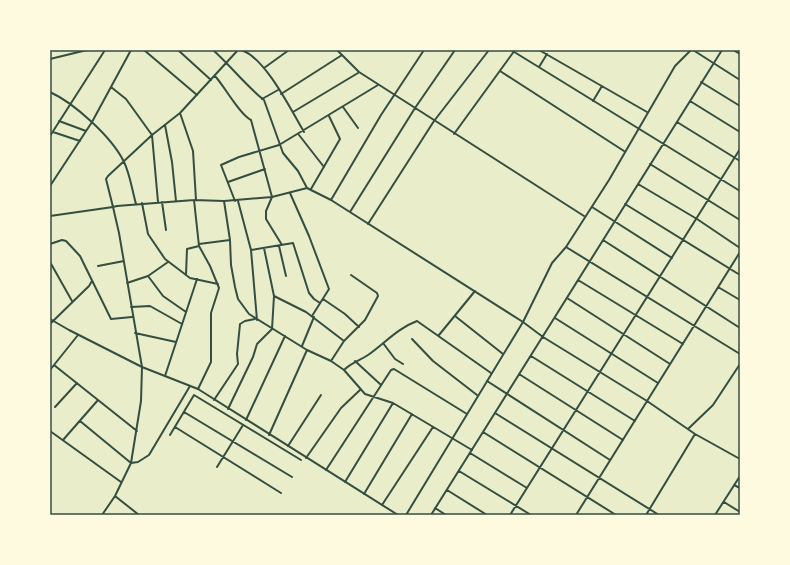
<svg xmlns="http://www.w3.org/2000/svg" width="790" height="565" font-family="Roboto,sans-serif">
<style>
.lines{fill:none;stroke-linecap:round;stroke-linejoin:round}
.minor{stroke:#344e41;stroke-width:2}
.tertiary{stroke:#344e41;stroke-width:2}
.neatline{fill:none;stroke:#344e41;stroke-width:1.5}
</style>
<rect width="100%" height="100%" fill="#e9edc9"/>
<g class="lines">
<path class="minor" d="M144,50L197,95
M178,50L211,80
M213,50C231,66 246,86 264,100L283,153L298,171L307,188L331,200L523,322L543,337L647,401L695,434L740,459
M241,50C265,57 291,110 304,132
M337,50L359,72L584,216
M511,50L740,191
M539,50L647,112
M733,50L740,54
M50,59L87,50
M539,67L547,54
M264,68L289,50
M500,71L624,151
M215,76C225,87 240,115 251,120L272,197L266,211V219L282,245
M701,82L740,106
M111,87L126,99L152,135L158,202
M50,92C74,103 112,137 124,162C130,174 132,190 136,204
M281,94L342,55
M262,99L278,90
M593,101L602,86
M690,101L740,132
M343,107L358,128
M293,112L358,73
M180,113L193,151L196,200
M59,121L86,131
M677,122L740,161
M165,125L172,162L176,201
M53,132L80,141
M454,134L515,50
M299,135L324,167
M50,136L105,50
M650,164L740,220
M228,182L265,169
M638,184L697,219L740,248
M50,186L92,122L131,50
M311,189L340,139L329,116
M290,193L309,236L329,289L312,316
M194,200L199,246L210,266L219,288L211,313V362L198,389
M331,200L381,115L424,50
M224,201L272,197L307,188
M235,201L221,165L239,157L279,145L378,85
M238,201L251,250L257,320
M162,202L166,230
M142,203L148,234L165,259L190,278L218,284
M625,204L740,275
M592,207L672,258
M350,212L415,108L455,50
M50,216L113,207L106,179L108,176L152,135L180,113L238,50
M368,224L434,121L489,50
M50,228V243
M603,240L740,328
M50,244L62,240L66,241L80,256L111,319L132,317
M199,244L230,240
M279,246L286,276
M566,247L740,354
M251,250L293,243L309,293L314,299L320,303
M50,262L72,301
M98,266L124,261
M186,275L187,249L199,246
M148,276L163,296L186,312
M578,280L683,344
M127,283L148,276L168,262
M718,287L740,300
M274,296L306,312L344,341
M567,298L670,364
M323,299L345,314L359,327
M131,307L150,306L182,324
M455,316L503,354
M555,318L658,383
M50,324L89,286L92,281
M135,333L176,342
M439,335L475,291
M412,339L433,361L477,395
M383,343L395,359L403,364
M302,346L314,317
M531,356L635,421
M331,361L344,341L365,320L378,296L377,293L351,275
M355,361L380,384
M54,365L137,431
M50,370L78,335
M344,370C351,363 359,361 368,355C384,344 398,328 417,321L491,373
M519,374L623,440
M165,376L197,279
M487,381L610,460
M214,400L238,364L237,354L240,324L245,321L255,319
M55,407L77,383
M228,409L253,357L257,344L272,329L274,296L264,248
M184,412L292,477
M495,413L659,515
M246,420L285,336
M80,421L131,463L138,462L149,455L190,386
M175,427L281,493
M688,429L713,405L740,364
M50,431L121,482
M483,432L616,515
M170,435L194,395L301,460
M269,435L307,350
M63,440L98,400
M288,446L321,395
M470,453L527,488
M306,458L341,408L360,390
M217,467L243,425
M326,470L391,370L394,369L467,414
M459,471L531,515
M345,482L393,403
M734,485L740,488
M447,490L487,515
M364,494L412,414
M115,496L139,515
M724,502L740,512
M382,505L433,427
M435,508L446,515
M102,515L115,496L131,463L141,401L142,367L119,233L113,207L117,206L194,200L224,201L230,240L231,265L235,287L238,299L249,314L307,350L331,361L344,370L365,394L393,403L472,450
M431,515L722,50
M510,515L740,149
M576,515L740,252
M646,515L695,434
M715,515L740,476"/>
<path class="tertiary" d="M693,50L740,80
M50,319L69,330L142,367L198,389L398,515
M406,515L523,322L552,263L566,247L609,180L675,66L691,50"/>
</g>
<rect width="790" height="565" fill="none" stroke="#fefae0" stroke-width="102"/>
<rect x="51" y="51" width="688" height="463" class="neatline"/>
</svg>
